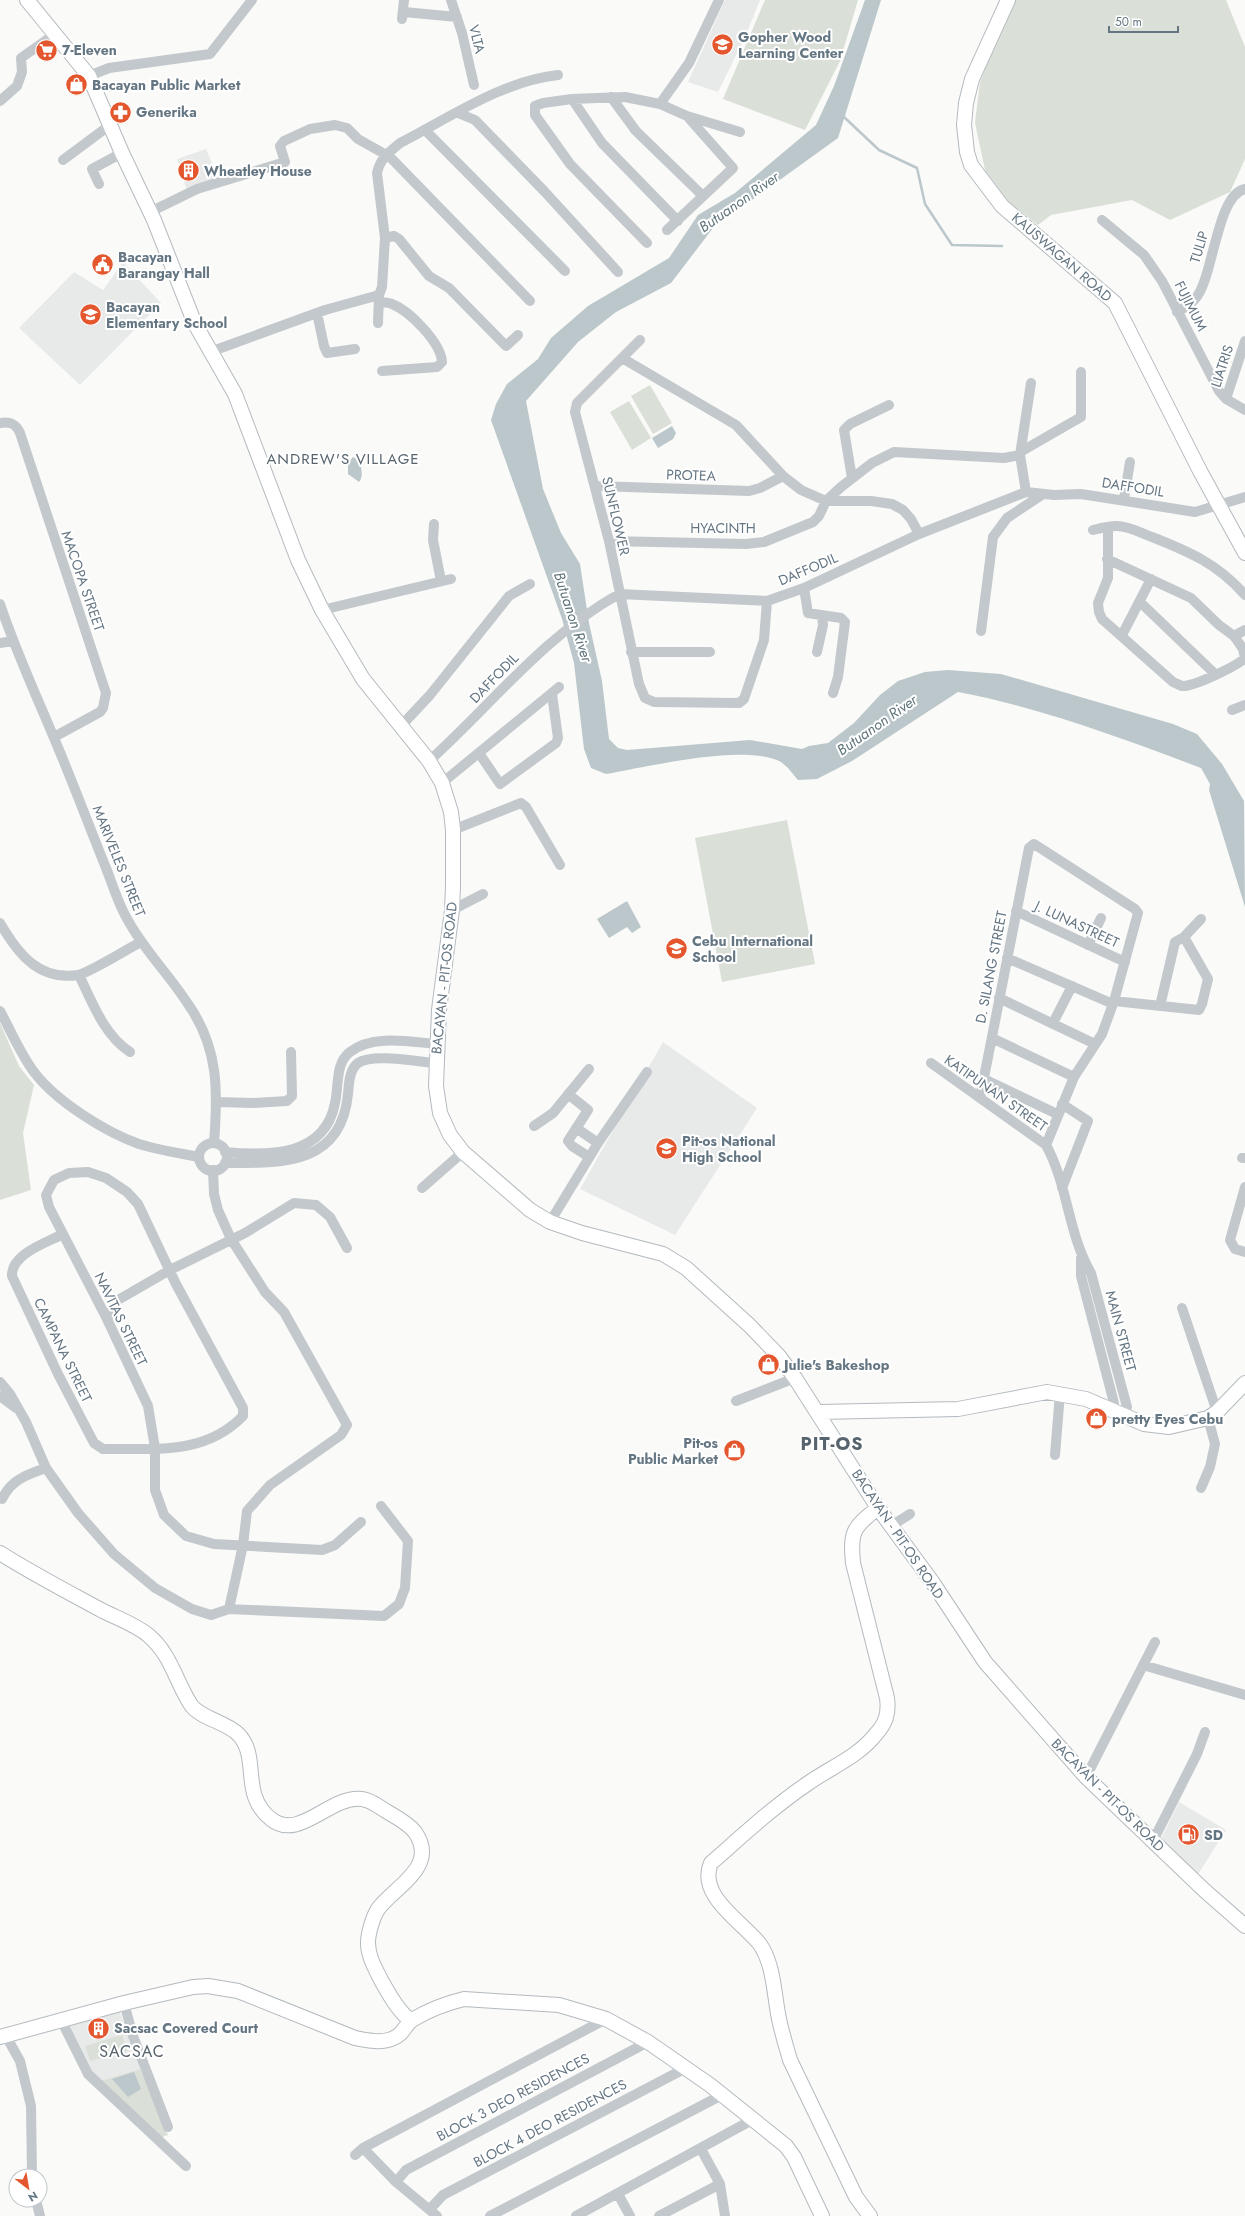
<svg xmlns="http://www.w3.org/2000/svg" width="1245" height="2216" font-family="Jost,sans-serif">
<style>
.built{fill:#e8e9e9}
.green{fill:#dadfd7}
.water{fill:#bbc7cb}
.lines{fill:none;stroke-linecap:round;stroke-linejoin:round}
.stream{stroke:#bbc7cb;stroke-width:2.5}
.secondary-casing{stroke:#b3babf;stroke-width:16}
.street{stroke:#c3c8cc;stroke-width:10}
.secondary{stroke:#fff;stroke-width:14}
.labels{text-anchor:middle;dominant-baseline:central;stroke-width:4;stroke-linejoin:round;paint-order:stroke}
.poi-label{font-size:14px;font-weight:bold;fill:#657683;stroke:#fff;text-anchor:start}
.street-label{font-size:14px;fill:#657683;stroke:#fff}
.water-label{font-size:15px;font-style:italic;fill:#60757c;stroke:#fff}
.neighbourhood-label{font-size:15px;letter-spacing:1px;fill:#57646e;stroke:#fff}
.quarter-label{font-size:16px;letter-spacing:1px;fill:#57646e;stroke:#fff}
.district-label{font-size:18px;font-weight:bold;letter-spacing:1px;fill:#57646e;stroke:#fff}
</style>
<rect width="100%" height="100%" fill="#fafaf8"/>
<path class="built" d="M725,0H760L745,37L718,92L688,82Z
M206,149L219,180L187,191L177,159Z
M123,262L161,303L80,385L19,328L74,272L103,290Z
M663,1042L757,1108L675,1235L580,1189Z
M1179,1802L1226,1830L1197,1876L1160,1841Z
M118,2007L140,2069L100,2081L85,2066L66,2022Z"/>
<path class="green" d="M765,0H858L840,61L805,130L723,99Z
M1015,0H1226L1245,47V159L1230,192L1170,220L1132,200L1051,215L1038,225L1009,202L985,170L975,123L980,82L997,38Z
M650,385L672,423L653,434L631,396Z
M629,401L651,438L632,450L610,412Z
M787,820L815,964L722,982L695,838Z
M0,1023L19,1066L34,1085L23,1133L31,1190L0,1200Z
M122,2035L127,2051L90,2061L85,2046Z
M140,2069L168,2135L160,2138L100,2081Z"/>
<path class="water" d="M865,0H881L838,138L713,228L671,283L616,312L578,342L526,401L543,489L561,533L580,564L589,623L602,681L609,739L618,748L627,750L750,740L802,749L809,746L828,743L854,723L880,695L898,681L925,672L948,670L1001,674L1173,724L1197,734L1222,764L1244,801L1245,907L1209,790L1210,784L1201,768C1121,738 1042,708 958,692L852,761L817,779L798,780C793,774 787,766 781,762C745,743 647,767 606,774L591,768L584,749L574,663L562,619L491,420L496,404L507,384L538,359L551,338L588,306L669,258L698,215L735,193L816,125L834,86Z
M672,426L676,433L673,439L658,448L652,438Z
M353,457L359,460C361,466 364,477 359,482L348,474V463Z
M627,901L641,927L632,933L627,927L609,938L597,919Z
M134,2072L141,2089L128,2097L112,2079Z"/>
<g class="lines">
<path class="stream" d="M844,114V117L879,150L917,168L925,204L952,245L1002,246"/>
<defs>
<path id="secondary" d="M27,0L89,76L122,153L154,220L195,324L235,394L298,560L322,610L363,679L429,761L442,783L451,812L453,830V886L452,910L439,1010L436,1086L440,1113L450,1135L463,1152L530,1210L550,1222L582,1233L663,1254L686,1268L749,1325L779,1356L795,1378L878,1508L933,1583L985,1662L1086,1777L1204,1890L1245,1926
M1008,0L972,79L966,103L964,125L967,152L971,165L1002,206L1115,303L1200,471L1245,553
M819,1412L958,1409L1047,1392L1086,1399L1144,1424L1169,1427L1208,1418L1217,1412L1245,1383
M0,1553C33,1574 68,1592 103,1611C117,1618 136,1625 148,1635C171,1654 176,1682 191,1705C200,1718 226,1722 238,1734C261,1757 239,1794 271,1819C299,1842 330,1795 362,1799C371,1800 379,1807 386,1811C396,1817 408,1823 415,1832C439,1867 395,1886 378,1909C373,1917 368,1933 368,1943C368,1956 375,1968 381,1980C389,1994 398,2011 411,2021
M0,2037L124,2003L193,1987L208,1986L238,1991L355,2038C370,2041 387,2045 400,2034C404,2030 407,2024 412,2020C427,2011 447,2003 464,1999L559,2005L606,2019L648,2042L710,2085L786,2146L794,2157L822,2216
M870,2216L856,2197L790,2060C786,2046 782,2033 779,2019C774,1995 774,1963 759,1943C741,1921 697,1895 711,1863C742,1836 773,1807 807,1784C831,1767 858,1757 876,1734C886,1723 889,1713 887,1698L853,1563C850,1532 853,1527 878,1508"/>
</defs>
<use href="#secondary" class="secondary-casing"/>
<path class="street" d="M451,0L462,33L474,85
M404,12L457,17
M402,19L404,0
M89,76L109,68L210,54L252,0
M611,97L636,131L703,196
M572,99L602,143L678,221
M0,101L17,86L22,72L21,58L55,34
M660,104L689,63L719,0
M458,113L475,120L545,192L618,272
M425,130L565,271
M63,160L110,125
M99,184L92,169L122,153
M150,212L197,189L285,162L280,146L284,141L310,129L335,125L347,128L358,139L390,157L530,301
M1102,220L1144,255L1162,281L1219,391L1226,399L1245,410
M667,230L733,168L687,116
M385,238L394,236L399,239L429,276L449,288L506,346L518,335
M647,243L570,164L535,115V106L543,103L572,99L625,97L660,104L687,116L740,132
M379,302C383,303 388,302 392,304C410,311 441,343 442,362L437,367L382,371
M1177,312C1184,308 1190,305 1195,299C1214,278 1216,195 1245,189
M317,313L324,346L327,353L355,349
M378,323L379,295L382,287L385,238L377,173C380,159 389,152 400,143C449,118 502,81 558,75
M640,340L577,403L575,412L609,541L639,684L645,698L654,702L739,703L744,699L764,640L767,601
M210,352L325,310L379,295
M622,358L736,425L783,476L801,490L826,501H871L892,504L903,510L911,519L919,534
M1226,399L1245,341
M0,423C10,421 16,424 20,433L106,693L103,708L100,712L54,737
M1022,451L1081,417V372
M852,478L844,430L850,424L889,405
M596,486L749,491L760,488L783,476
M1026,492L1020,455L1031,383
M1124,499L1130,462
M434,524L433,540L441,581
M1093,530C1101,528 1109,526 1117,526C1129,526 1141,533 1152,537C1190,552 1218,564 1245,595
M609,541L746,544L764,542L813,522L819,516L826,501L841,487L872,463L894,452L1004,458L1020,455
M1107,559L1191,598L1219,625L1234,636L1243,649L1245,658C1237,666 1193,687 1182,686C1179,685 1176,683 1173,682L1102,619L1099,612L1098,603L1108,578V527
M804,588L808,613L841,618L845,622L838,677L833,693
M1140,602L1215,674
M0,604C19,661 46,716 68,772C81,804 93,836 106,868C112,883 117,900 125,915C142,948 168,973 188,1004C219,1048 218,1092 214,1143
M322,610L451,579
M981,631L993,537L1007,518L1043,494
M1122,635L1151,579
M1234,636L1245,630
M0,643L13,641
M631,652H710
M817,652L823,625L822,616
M1232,710L1245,705
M401,726L430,695L509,596L530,584
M479,753L500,784L556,743L558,738L552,694
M429,761C492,704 544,636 619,594L767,601L804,588L919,534L1026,492L1054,495L1081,494L1195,512L1245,497
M442,783L559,687
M453,830L521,803L526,807L560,865
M452,910L483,894
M1016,911L1125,962
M0,923C18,954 39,981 78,975C89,973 127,949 141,942
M1088,945L1101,918
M1007,958L1113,1004
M79,975C92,1002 104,1035 130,1052
M999,998L1095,1044
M1114,1001L1199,1010L1202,1004L1208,979L1184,937
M1160,1006L1175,942L1184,937L1201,919
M0,1011C11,1031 20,1053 34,1072C56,1101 105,1132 139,1144C158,1150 179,1153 199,1157
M1053,1023L1072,986
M992,1038L1074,1077
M931,1063L1046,1145
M984,1079L1057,1114
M568,1094L588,1110L568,1141L572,1146L589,1157
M980,1098L1029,848L1034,844L1135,909L1138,913L1114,1001L1102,1034L1074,1077L1046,1145
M217,1102L253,1103L287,1101L292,1096L291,1052
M534,1126L553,1113L589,1069
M576,1128L598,1143
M199 1157a14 14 0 1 1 28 0a14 14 0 1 1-28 0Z
M1046,1145C1068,1185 1068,1234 1091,1273L1127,1407L1124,1415
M225,1152C268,1156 325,1157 335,1103C339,1086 335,1063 350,1052C373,1034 410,1042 437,1044
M1242,1158H1245
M225,1163C281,1163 341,1166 348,1094C349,1084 349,1070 358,1063C373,1053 418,1062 436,1063
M1245,1187L1230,1240L1235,1249L1245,1252
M422,1188L463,1152
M1062,1188L1088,1121L1062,1104
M550,1222L598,1143L647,1072
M63,1234C46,1243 11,1254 12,1276L58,1374L94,1443L103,1449C154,1448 204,1456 243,1416V1408L176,1284L138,1204L127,1192L106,1178L88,1172L69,1173L54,1180L46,1195L49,1207L107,1319L148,1406L155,1448V1490L164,1515L186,1536L214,1544L322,1550L335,1545L361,1522
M1081,1258V1276L1114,1403L1111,1409
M1182,1308L1217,1412
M107,1319L118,1300L170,1270L245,1233L294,1203L316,1205L330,1217L347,1248
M0,1382L10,1394L26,1422L46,1468L78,1513L114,1554L155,1588L192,1609L211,1615L229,1609L243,1545L247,1511L270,1485L341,1435L347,1425L284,1312L265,1292L231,1239L218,1210L214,1194L213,1170
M0,1396L16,1408
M736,1401L795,1378
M1055,1455L1060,1393
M1201,1488L1210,1467L1215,1444L1208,1418
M2,1499C11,1480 26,1475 46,1468
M891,1526L910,1514
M229,1609L384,1616L399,1604L405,1588L408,1541L381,1506
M1143,1665L1245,1695
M1086,1777L1155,1642
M1153,1841L1197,1754L1205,1732
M124,2003L133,2036L168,2127
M61,2020L88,2074L186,2166
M6,2036L20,2061L31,2106L32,2176
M363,2148L606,2019
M701,2149L720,2184L725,2216
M355,2155L363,2148L396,2182L437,2216
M396,2182L406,2170L648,2042
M618,2194L630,2216
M36,2200L40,2216
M430,2209L443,2195L686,2068
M490,2216L722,2095
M576,2216L752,2120
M659,2216L720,2184"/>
<use href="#secondary" class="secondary"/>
</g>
<defs>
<symbol id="school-disc" viewBox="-11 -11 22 22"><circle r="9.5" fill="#e4572e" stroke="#fff"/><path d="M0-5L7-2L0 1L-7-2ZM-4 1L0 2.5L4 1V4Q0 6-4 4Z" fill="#fff"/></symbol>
<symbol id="supermarket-disc" viewBox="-11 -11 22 22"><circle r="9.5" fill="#e4572e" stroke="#fff"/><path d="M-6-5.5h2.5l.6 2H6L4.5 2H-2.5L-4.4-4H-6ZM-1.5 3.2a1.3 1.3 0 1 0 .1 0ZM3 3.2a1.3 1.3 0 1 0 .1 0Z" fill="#fff"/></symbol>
<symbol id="shop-disc" viewBox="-11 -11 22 22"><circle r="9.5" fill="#e4572e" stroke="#fff"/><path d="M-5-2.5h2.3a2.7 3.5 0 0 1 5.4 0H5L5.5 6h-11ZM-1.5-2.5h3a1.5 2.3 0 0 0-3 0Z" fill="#fff"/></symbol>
<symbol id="pharmacy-disc" viewBox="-11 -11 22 22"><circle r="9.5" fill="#e4572e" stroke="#fff"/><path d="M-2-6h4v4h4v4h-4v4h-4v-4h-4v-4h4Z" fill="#fff"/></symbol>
<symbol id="building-disc" viewBox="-11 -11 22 22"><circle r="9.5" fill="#e4572e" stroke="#fff"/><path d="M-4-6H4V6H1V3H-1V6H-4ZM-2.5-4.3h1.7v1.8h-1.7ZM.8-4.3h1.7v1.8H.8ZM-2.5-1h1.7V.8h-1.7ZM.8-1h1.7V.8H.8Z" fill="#fff"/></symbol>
<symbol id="civic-disc" viewBox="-11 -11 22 22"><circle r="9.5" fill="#e4572e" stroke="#fff"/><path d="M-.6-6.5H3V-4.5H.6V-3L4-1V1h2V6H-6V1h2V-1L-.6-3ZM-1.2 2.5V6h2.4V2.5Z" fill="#fff"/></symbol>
<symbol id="fuel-disc" viewBox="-11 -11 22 22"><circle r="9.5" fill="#e4572e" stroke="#fff"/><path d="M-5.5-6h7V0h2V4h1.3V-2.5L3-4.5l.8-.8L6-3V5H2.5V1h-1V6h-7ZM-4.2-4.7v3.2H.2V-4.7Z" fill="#fff"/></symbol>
</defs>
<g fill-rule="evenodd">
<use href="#school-disc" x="710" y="32" width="25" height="25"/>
<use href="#supermarket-disc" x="34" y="38" width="25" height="25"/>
<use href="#shop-disc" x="64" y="72" width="25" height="25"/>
<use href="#pharmacy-disc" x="108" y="100" width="25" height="25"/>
<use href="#building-disc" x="176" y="158" width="25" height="25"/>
<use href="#civic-disc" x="90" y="252" width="25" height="25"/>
<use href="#school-disc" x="78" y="302" width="25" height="25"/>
<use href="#school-disc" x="664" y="936" width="25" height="25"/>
<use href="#school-disc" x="654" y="1136" width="25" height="25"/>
<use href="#shop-disc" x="756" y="1352" width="25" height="25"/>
<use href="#shop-disc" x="1084" y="1406" width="25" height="25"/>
<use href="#shop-disc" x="722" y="1438" width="25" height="25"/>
<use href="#fuel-disc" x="1176" y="1822" width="25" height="25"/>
<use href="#building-disc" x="86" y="2016" width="25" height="25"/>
</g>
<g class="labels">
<g class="poi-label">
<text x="738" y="37">Gopher Wood<tspan x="738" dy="16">Learning Center</tspan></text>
<text x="62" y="50">7-Eleven</text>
<text x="92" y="85">Bacayan Public Market</text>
<text x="136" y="112">Generika</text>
<text x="204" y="171">Wheatley House</text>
<text x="118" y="257">Bacayan<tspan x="118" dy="16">Barangay Hall</tspan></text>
<text x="106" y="307">Bacayan<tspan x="106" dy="16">Elementary School</tspan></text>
<text x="692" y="941">Cebu International<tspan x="692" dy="16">School</tspan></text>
<text x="682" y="1141">Pit-os National<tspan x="682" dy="16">High School</tspan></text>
<text x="784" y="1365">Julie's Bakeshop</text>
<text x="1112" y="1419">pretty Eyes Cebu</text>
<text x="718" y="1443" text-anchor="end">Pit-os<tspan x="718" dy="16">Public Market</tspan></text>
<text x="1204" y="1835">SD</text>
<text x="114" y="2028">Sacsac Covered Court</text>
</g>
<g class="street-label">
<text transform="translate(477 39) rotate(76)">VLTA</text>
<text transform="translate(1199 247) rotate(-73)">TULIP</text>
<text transform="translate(1062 257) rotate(41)">KAUSWAGAN ROAD</text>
<text transform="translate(1191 306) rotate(63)">FUJIMUM</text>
<text transform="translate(1222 366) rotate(-72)">LIATRIS</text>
<text transform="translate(691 475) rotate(2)">PROTEA</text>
<text transform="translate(1133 487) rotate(9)">DAFFODIL</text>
<text transform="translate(616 516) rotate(77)">SUNFLOWER</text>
<text x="723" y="528">HYACINTH</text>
<text transform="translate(808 569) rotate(-23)">DAFFODIL</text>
<text transform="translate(83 581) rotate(71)">MACOPA STREET</text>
<text transform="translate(494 678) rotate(-46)">DAFFODIL</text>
<text transform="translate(119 861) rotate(68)">MARIVELES STREET</text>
<text transform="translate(1077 924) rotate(25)">J. LUNASTREET</text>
<text transform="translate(991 967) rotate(-79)">D. SILANG STREET</text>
<text transform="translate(444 978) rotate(-84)">BACAYAN - PIT-OS ROAD</text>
<text transform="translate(996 1093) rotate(35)">KATIPUNAN STREET</text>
<text transform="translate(121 1319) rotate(64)">NAVITAS STREET</text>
<text transform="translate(1121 1331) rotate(75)">MAIN STREET</text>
<text transform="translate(63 1350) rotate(64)">CAMPANA STREET</text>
<text transform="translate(898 1534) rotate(56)">BACAYAN - PIT-OS ROAD</text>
<text transform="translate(1108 1795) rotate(45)">BACAYAN - PIT-OS ROAD</text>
<text transform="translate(513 2097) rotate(-28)">BLOCK 3 DEO RESIDENCES</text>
<text transform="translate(550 2123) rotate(-28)">BLOCK 4 DEO RESIDENCES</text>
</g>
<g class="water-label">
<text transform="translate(739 202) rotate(-35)">Butuanon River</text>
<text transform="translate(573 617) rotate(72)">Butuanon River</text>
<text transform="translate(877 725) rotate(-35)">Butuanon River</text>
</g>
<g class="neighbourhood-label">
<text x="343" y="459">ANDREW'S VILLAGE</text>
</g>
<g class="quarter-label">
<text x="132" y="2051">SACSAC</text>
</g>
<g class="district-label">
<text x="832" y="1444">PIT-OS</text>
</g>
</g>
<g transform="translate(28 2188) rotate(149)"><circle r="19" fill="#ffffff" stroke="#c1c8cd"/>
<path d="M0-3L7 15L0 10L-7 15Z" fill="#e4572e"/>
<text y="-6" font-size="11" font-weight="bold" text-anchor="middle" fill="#657683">N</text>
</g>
<path d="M1109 26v6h69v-6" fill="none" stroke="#657683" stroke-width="2"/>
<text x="1115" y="26" font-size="12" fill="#657683" stroke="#ffffff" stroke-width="3" paint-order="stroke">50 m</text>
</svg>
